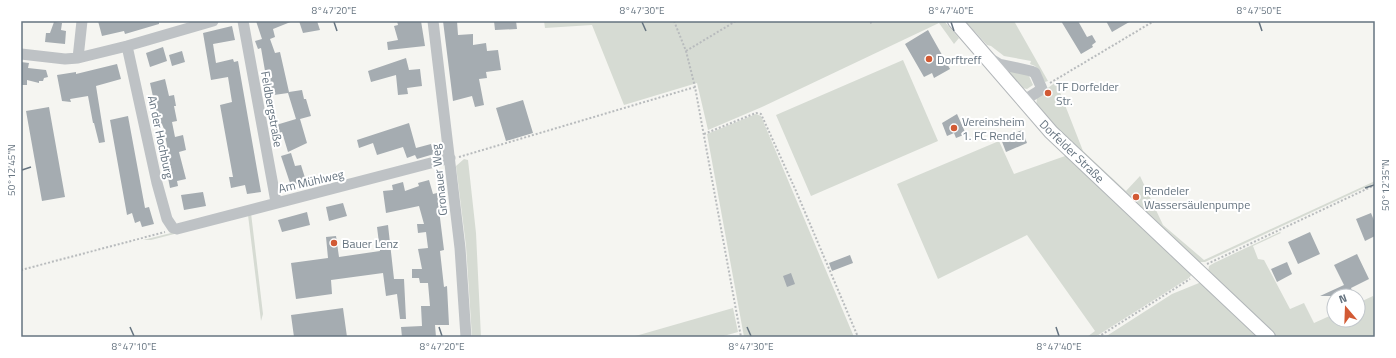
<svg xmlns="http://www.w3.org/2000/svg" width="1396" height="358" font-family="'Titillium Web',sans-serif">
<style>
.green{fill:#d6dbd3}
.building{fill:#a5acb1}
.lines{fill:none;stroke-linecap:round;stroke-linejoin:round}
.major-casing{stroke:#b2b6b9;stroke-width:16}
.path{stroke:#b8bbbd;stroke-width:2;stroke-dasharray:2 2;stroke-linecap:butt}
.minor{stroke:#bec2c5;stroke-width:11}
.major{stroke:#fff;stroke-width:14}
.ticks{fill:none;stroke:#667480;stroke-width:1.5}
.poi-dot{fill:#d25a34;stroke:#fff;stroke-width:1.5}
.labels{text-anchor:middle;dominant-baseline:central;stroke-width:4;stroke-linejoin:round;paint-order:stroke}
.poi-label{font-size:12px;fill:#667480;stroke:#fff;text-anchor:start}
.street-label{font-size:12px;fill:#667480;stroke:#fff}
.neatline{fill:none;stroke:#667480;stroke-width:1.5}
.ticks-label{font-size:10px;text-anchor:middle;fill:#667480}
</style>
<rect width="100%" height="100%" fill="#f5f5f1"/>
<path class="green" d="M544,21H944L959,38L954,44L939,23L762,107L708,130L697,83L624,105L592,25L545,28Z
M965,21H1014L1048,81L1045,82L1035,66L1030,64L1031,61L1004,56L991,46L987,45Z
M903,60L938,141L811,196L776,115Z
M1006,70L1028,74L1033,85L1027,89L1022,88Z
M1056,82L1083,151L1126,191L1140,176L1163,225L1204,260L1375,181V183L1205,262H1196L1036,110L1037,96Z
M756,114L761,116L854,337H744L707,134Z
M999,141L1014,174L1068,155L1192,274L1189,278L1095,337H1087L1095,331L1027,235L938,279L897,184Z
M464,159L468,160L476,233L481,337H472L466,246L456,166Z
M251,213L263,314L261,321L248,215L151,240H143Z
M1280,232L1281,233L1253,246L1258,259L1264,260L1290,309L1304,303L1314,323L1334,314V320H1358V303L1373,296L1375,303V337H1274L1208,273L1209,266L1214,263Z
M1199,283H1206L1262,337H1105L1172,294Z
M733,308L738,332L720,337H632Z"/>
<path class="building" d="M98,21H159V24L125,34L124,31L102,36Z
M256,21H293L273,29L275,37L270,39L275,53L280,52L289,92L302,90L304,99H306L311,116L300,119L307,143L288,152L282,132L278,133L276,125L296,119L288,93L274,95V93L269,94L261,48L258,49L255,41L262,39Z
M299,21H317L320,30L303,33Z
M397,21H421L425,46L388,50L387,42L398,40L394,26L398,25Z
M443,21H457L458,35L473,34V45L486,43L487,51L498,50L501,70L486,72L487,78L479,79L484,105L475,107L472,96L453,101Z
M494,21H516L517,29L495,30Z
M1061,21H1078L1087,37L1092,35L1096,42L1092,45L1093,47L1081,54Z
M1106,21H1131L1112,32Z
M54,22L62,23L61,30L66,31L65,44L45,42L46,33H50Z
M232,26L235,40L213,44L216,63L233,59L234,62L238,61L261,192L247,194L245,185L231,188L229,177H233L220,105L232,102L228,77L211,80L203,33Z
M928,30L950,69L934,78L932,73L924,77L905,44Z
M163,47L167,61L150,67L146,53Z
M182,51L185,62L172,66L169,55Z
M406,58L409,70L420,69L422,86L407,88L408,94L398,95L396,75L371,82L368,71Z
M21,62L29,63L28,68L46,70L48,77L44,78L43,81H39V83L27,80V85H21Z
M117,64L121,79L96,86L105,142L99,143L94,123H93L88,96L70,99L71,102L62,101L57,75L76,72V74Z
M165,79L169,96L174,95L176,106H174L177,121L172,122L175,137L183,135L186,150L179,152L186,179L177,181L178,186L170,188L164,157L169,158L164,129L162,124H159L150,83Z
M523,100L533,133L506,141L496,108Z
M49,107L65,197L42,201L26,111Z
M957,114L966,134L956,138L954,133L947,136L942,123Z
M128,116L145,208L149,207L154,224L142,227L140,221L135,223L132,213L127,215L110,120Z
M409,123L416,148L431,144L434,154L417,159L415,155L407,158L403,147L377,155L373,143L359,148L357,140Z
M1022,130L1027,143L1006,152L1001,139Z
M291,153L295,166L301,165L306,181L291,186L281,156Z
M429,180L433,194L437,193L442,209L439,210L444,250L440,251L444,287L447,286L449,325H435L436,337H402L401,327L422,326L421,306H430L428,283H420L419,278H412V269H422L418,249L428,248L426,232L418,233L417,224H424L419,206L386,213L383,191L393,190L392,185L403,182L405,191L419,186L418,183Z
M203,192L206,206L184,210L181,195Z
M343,203L347,216L329,221L326,207Z
M307,212L310,225L282,232L278,220Z
M1371,213L1375,223V236L1365,241L1356,219Z
M388,225L394,279H404L406,319H400L397,294L386,296L383,273L331,280L332,294L296,299L291,263L328,258L326,237L336,236L339,257L380,251L377,227Z
M1310,232L1320,254L1298,264L1288,242Z
M1357,254L1369,279L1351,288L1354,296H1320L1344,285L1334,265Z
M850,255L853,263L832,271L829,263Z
M1287,262L1292,274L1277,282L1271,269Z
M791,273L795,284L787,287L783,276Z
M343,308L347,337H294L291,315Z"/>
<g class="lines">
<defs>
<path id="major" d="M955,21L1051,132L1268,337"/>
</defs>
<use href="#major" class="major-casing"/>
<path class="path" d="M674,21L686,51L695,87L741,337
M870,23L874,21
M686,51L736,21
M1050,83L1154,21
M704,134L756,113L761,114L796,191L858,337
M459,157L695,87
M1207,264L1375,185
M21,270L165,232
M1098,337L1190,279"/>
<path class="minor" d="M243,21L276,202
M433,21L460,248L466,337
M127,46L157,183L167,219L173,228L177,229L450,158
M21,54L65,59L78,58L127,46L213,21
M78,58L82,21
M989,58L999,64L1031,71L1035,73L1042,89L1023,101"/>
<use href="#major" class="major"/>
</g>
<path class="ticks" d="M334,22L337,31M642,22L646,31M951,22L954,31M1259,22L1262,31M22,170L31,167M1365,188L1374,185M130,327L134,336M439,327L442,336M747,327L751,336M1056,327L1059,336"/>
<g class="poi-dot">
<circle cx="929" cy="59" r="4"/>
<circle cx="1048" cy="93" r="4"/>
<circle cx="954" cy="128" r="4"/>
<circle cx="1136" cy="197" r="4"/>
<circle cx="334" cy="243" r="4"/>
</g>
<g class="labels">
<g class="poi-label">
<text x="937" y="59">Dorftreff</text>
<text x="1056" y="86">TF Dorfelder<tspan x="1056" dy="14">Str.</tspan></text>
<text x="962" y="121">Vereinsheim<tspan x="962" dy="14">1. FC Rendel</tspan></text>
<text x="1144" y="190">Rendeler<tspan x="1144" dy="14">Wassersäulenpumpe</tspan></text>
<text x="342" y="243">Bauer Lenz</text>
</g>
<g class="street-label">
<text transform="translate(272 109) rotate(80)">Feldbergstraße</text>
<text transform="translate(161 137) rotate(78)">An der Hochburg</text>
<text transform="translate(1072 151) rotate(44)">Dorfelder Straße</text>
<text transform="translate(439 180) rotate(-96)">Gronauer Weg</text>
<text transform="translate(311 181) rotate(-13)">Am Mühlweg</text>
</g>
</g>
<rect width="1396" height="358" fill="none" stroke="#ffffff" stroke-width="44"/>
<g transform="translate(1346 308) rotate(341)"><circle r="19" fill="#ffffff" stroke="#c2c7cc"/>
<path d="M0-3L7 15L0 10L-7 15Z" fill="#d25a34"/>
<text y="-6" font-size="11" font-weight="bold" text-anchor="middle" fill="#667480">N</text>
</g>
<rect x="22" y="22" width="1352" height="314" class="neatline"/>
<g class="ticks-label">
<text x="334" y="14">8°47'20"E</text>
<text x="642" y="14">8°47'30"E</text>
<text x="951" y="14">8°47'40"E</text>
<text x="1259" y="14">8°47'50"E</text>
<text transform="translate(11 170) rotate(-90)" y="4">50°12'45"N</text>
<text transform="translate(1385 185) rotate(-90)" y="4">50°12'35"N</text>
<text x="134" y="350">8°47'10"E</text>
<text x="442" y="350">8°47'20"E</text>
<text x="751" y="350">8°47'30"E</text>
<text x="1059" y="350">8°47'40"E</text>
</g>
</svg>
